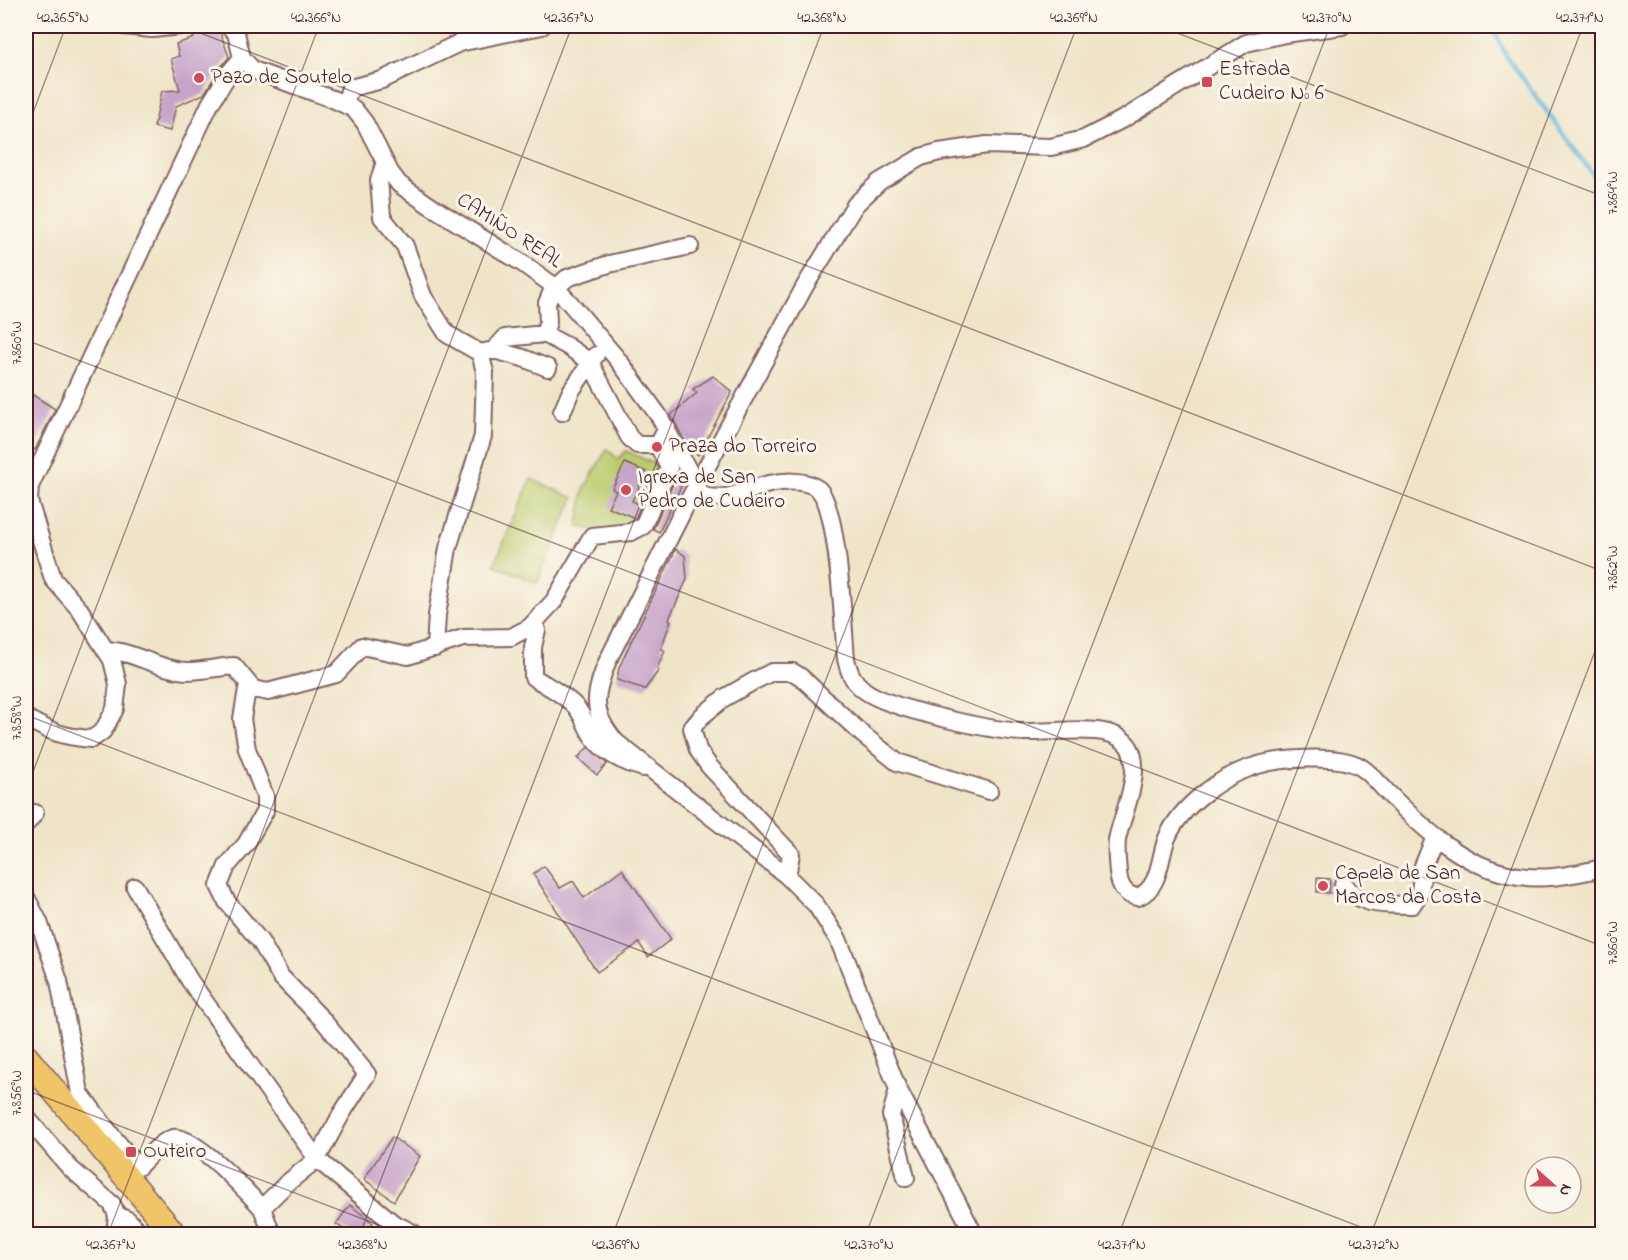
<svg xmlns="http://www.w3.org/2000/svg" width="1628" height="1260" font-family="'Indie Flower',sans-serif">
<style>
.green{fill:#bbcc6e;stroke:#82764c;stroke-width:1.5}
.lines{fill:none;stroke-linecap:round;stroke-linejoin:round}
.stream{stroke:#60b5dc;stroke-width:4.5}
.building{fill:#c6a3c8}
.minor-casing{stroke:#846462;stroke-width:20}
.highway-casing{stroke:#846462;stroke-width:27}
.minor{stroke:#fff;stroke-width:16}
.highway{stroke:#f0c469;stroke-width:24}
.ticks{fill:none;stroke:#4a1f2b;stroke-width:1.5;stroke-opacity:0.45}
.poi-dot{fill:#d1495b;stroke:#fbf7ec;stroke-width:2}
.labels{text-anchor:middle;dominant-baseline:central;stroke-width:6;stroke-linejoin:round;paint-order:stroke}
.poi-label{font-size:21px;fill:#4a1f2b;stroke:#fbf7ec;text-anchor:start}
.street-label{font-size:21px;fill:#4a1f2b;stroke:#fbf7ec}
.neatline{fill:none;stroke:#4a1f2b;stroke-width:2}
.ticks-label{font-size:15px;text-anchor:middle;fill:#4a1f2b}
</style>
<rect width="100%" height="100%" fill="#fbf7ec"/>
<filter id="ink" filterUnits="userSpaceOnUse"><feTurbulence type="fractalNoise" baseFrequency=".0167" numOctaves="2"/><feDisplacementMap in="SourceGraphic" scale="12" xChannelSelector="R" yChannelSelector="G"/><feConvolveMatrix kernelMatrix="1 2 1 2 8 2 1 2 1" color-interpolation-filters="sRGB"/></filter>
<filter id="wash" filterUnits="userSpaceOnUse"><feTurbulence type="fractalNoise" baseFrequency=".008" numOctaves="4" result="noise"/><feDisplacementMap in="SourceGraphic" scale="24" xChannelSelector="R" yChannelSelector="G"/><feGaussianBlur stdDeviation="1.35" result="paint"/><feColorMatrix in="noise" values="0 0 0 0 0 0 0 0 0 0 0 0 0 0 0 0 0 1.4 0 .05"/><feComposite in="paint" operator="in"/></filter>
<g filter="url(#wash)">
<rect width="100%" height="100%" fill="#efe4c7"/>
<path class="green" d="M607,449L618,459L626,451L666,469L633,527L604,532L578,527L584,489Z
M531,479L574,498L537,583L494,565Z"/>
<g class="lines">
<path class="stream" d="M1492,26L1505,54L1602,187"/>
</g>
<g id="blocks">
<path class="building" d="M218,26L229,57L220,68L204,94L176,106L170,131L154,127L162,91L180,90L171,59L179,56L176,44L194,38L192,35Z
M713,376L732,392L698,455L687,445L671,415L697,393L693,389Z
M33,395L55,409L35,450L26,444V411Z
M625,463L646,472L632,501L641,505L635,518L608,507L616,491L612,489Z
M677,475L683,482L659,532L653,529Z
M676,549L685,556L687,579L669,619L671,621L661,648L665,651L657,668L659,670L645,689L617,680L619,668L629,646Z
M588,747L607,764L597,775L578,758Z
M544,866L560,888L573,881L584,898L622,869L671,939L648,957L639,943L597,972L533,874Z
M1317,878L1330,879L1329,893L1317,892Z
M392,1137L420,1156L394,1201L364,1179Z
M350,1205L373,1223L363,1234H351L336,1224Z"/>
</g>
</g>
<g filter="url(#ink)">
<use href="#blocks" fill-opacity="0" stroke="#846462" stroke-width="1.5"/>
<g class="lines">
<defs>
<path id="minor" d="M124,26L152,29L180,26
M229,26L236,33L242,58
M242,58L253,70L335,100L354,109L365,123L390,172L399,184L429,205L522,263L554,286L570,303L619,361L659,416L702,495C722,504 749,489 769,484C783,481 806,479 818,489C839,507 843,628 846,659C849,672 853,682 864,690C888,709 990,730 1021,732C1045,733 1086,727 1108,733C1157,746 1123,808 1117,840C1116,850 1117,862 1118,872C1119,885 1125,896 1138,897C1161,887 1159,858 1167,838C1180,807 1220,777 1252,767C1276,758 1337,754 1359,766C1373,774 1381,787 1392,797C1425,830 1462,864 1508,874C1540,882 1572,875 1602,868
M345,104L350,88L382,80L459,43L542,26
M385,162L379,180L382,217L405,246L423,296L447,334L480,353L485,372L483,436L448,548L437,615L435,648
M556,288L567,278L609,264L690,246
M544,334L548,322L547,303L554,286
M494,350L523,358L548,368
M480,353L494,350L505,338L544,334L567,346L590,362L629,437L637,445H658
M562,412L571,391L596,355
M534,623L537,630L533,647V677C547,686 564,694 576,707C582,714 585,723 590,732C601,752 622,762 643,768
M106,650C134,651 159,670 187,671C202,671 219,667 234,666L253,689L268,692L336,674L362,646L408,656L463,638L511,637L530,627L554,601L592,536L631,532L643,526L669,468L658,445L667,428
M248,683L242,719L247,749L265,796V811L246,844L227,866L219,886L227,902L260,941L281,977L322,1019L367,1074L342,1113L317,1159L286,1184L262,1208L272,1234
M26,718C50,732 64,737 92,739L103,731L115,709L118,684L112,660L80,610L53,579L29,501L30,486L210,104L229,73L242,58
M26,824L35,813
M787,876L791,854L709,766L698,750L692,728L702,716L724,698L754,681L772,672H793L801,677L862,734L897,762L989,791
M1343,884C1363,908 1384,904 1412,905L1420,893L1423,866L1435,837
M135,887L190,981L317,1159L393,1223L415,1234
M26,897L39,922L59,981L80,1093L112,1136L138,1167C148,1157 160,1142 173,1138C193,1133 248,1193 262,1208
M898,1089L891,1115L906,1178
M26,1117L70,1168L112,1204L117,1215L115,1234
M117,1215L128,1220L141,1234
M974,1234L898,1089L838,939L816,905L787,876L616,742C590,712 594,695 608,660L687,503L805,286L855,205L879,182L921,157L939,152L987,145L1051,147L1084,139L1125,118L1246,43L1285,34L1342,26"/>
<path id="highway" d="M26,1057L174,1234"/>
</defs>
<use href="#minor" class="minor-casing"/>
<use href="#highway" class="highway-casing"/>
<use href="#minor" class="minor"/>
<use href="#highway" class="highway"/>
</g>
</g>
<path class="ticks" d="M182,26L1602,571M1159,26L1602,196M26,131L66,26M26,340L1602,946M26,715L1379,1234M26,790L319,26M26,1090L402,1234M108,1234L572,26M360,1234L824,26M613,1234L1077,26M866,1234L1330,26M1119,1234L1583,26M1371,1234L1602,633"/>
<g class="poi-dot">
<circle cx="199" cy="78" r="6"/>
<rect x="1201" y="76" width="12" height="12" rx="3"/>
<circle cx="657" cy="447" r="6"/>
<circle cx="626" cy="490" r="6"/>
<circle cx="1323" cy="886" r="6"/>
<rect x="125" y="1146" width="12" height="12" rx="3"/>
</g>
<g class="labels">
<g class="poi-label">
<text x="1219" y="70">Estrada<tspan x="1219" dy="24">Cudeiro Nº 6</tspan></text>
<text x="211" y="78">Pazo de Soutelo</text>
<text x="669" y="447">Praza do Torreiro</text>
<text x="638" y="478">Igrexa de San<tspan x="638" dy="24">Pedro de Cudeiro</tspan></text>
<text x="1335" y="874">Capela de San<tspan x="1335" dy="24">Marcos da Costa</tspan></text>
<text x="143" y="1152">Outeiro</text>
</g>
<g class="street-label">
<text transform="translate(509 231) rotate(33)">CAMIÑO REAL</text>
</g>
</g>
<rect width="1628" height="1260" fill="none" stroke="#fbf7ec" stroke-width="66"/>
<g transform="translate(1553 1185) rotate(111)"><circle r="28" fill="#fbf7ec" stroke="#b4a19f" stroke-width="1.5"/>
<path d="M0-4.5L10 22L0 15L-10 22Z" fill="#d1495b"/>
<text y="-9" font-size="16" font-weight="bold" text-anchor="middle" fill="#4a1f2b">N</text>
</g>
<rect x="33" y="33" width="1562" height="1194" class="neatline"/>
<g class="ticks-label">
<text x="63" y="22">42.365°N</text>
<text x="316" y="22">42.366°N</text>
<text x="569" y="22">42.367°N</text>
<text x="822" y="22">42.368°N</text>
<text x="1074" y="22">42.369°N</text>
<text x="1327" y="22">42.370°N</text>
<text x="1580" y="22">42.371°N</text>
<text transform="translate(1612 193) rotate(-90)" y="5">7.864°W</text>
<text transform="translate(16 343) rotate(-90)" y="5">7.860°W</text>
<text transform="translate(1612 568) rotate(-90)" y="5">7.862°W</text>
<text transform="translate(16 718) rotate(-90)" y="5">7.858°W</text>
<text transform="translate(1612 943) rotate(-90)" y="5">7.860°W</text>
<text transform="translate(16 1093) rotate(-90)" y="5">7.856°W</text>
<text x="111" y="1249">42.367°N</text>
<text x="363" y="1249">42.368°N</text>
<text x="616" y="1249">42.369°N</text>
<text x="869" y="1249">42.370°N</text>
<text x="1122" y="1249">42.371°N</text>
<text x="1374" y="1249">42.372°N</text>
</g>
</svg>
